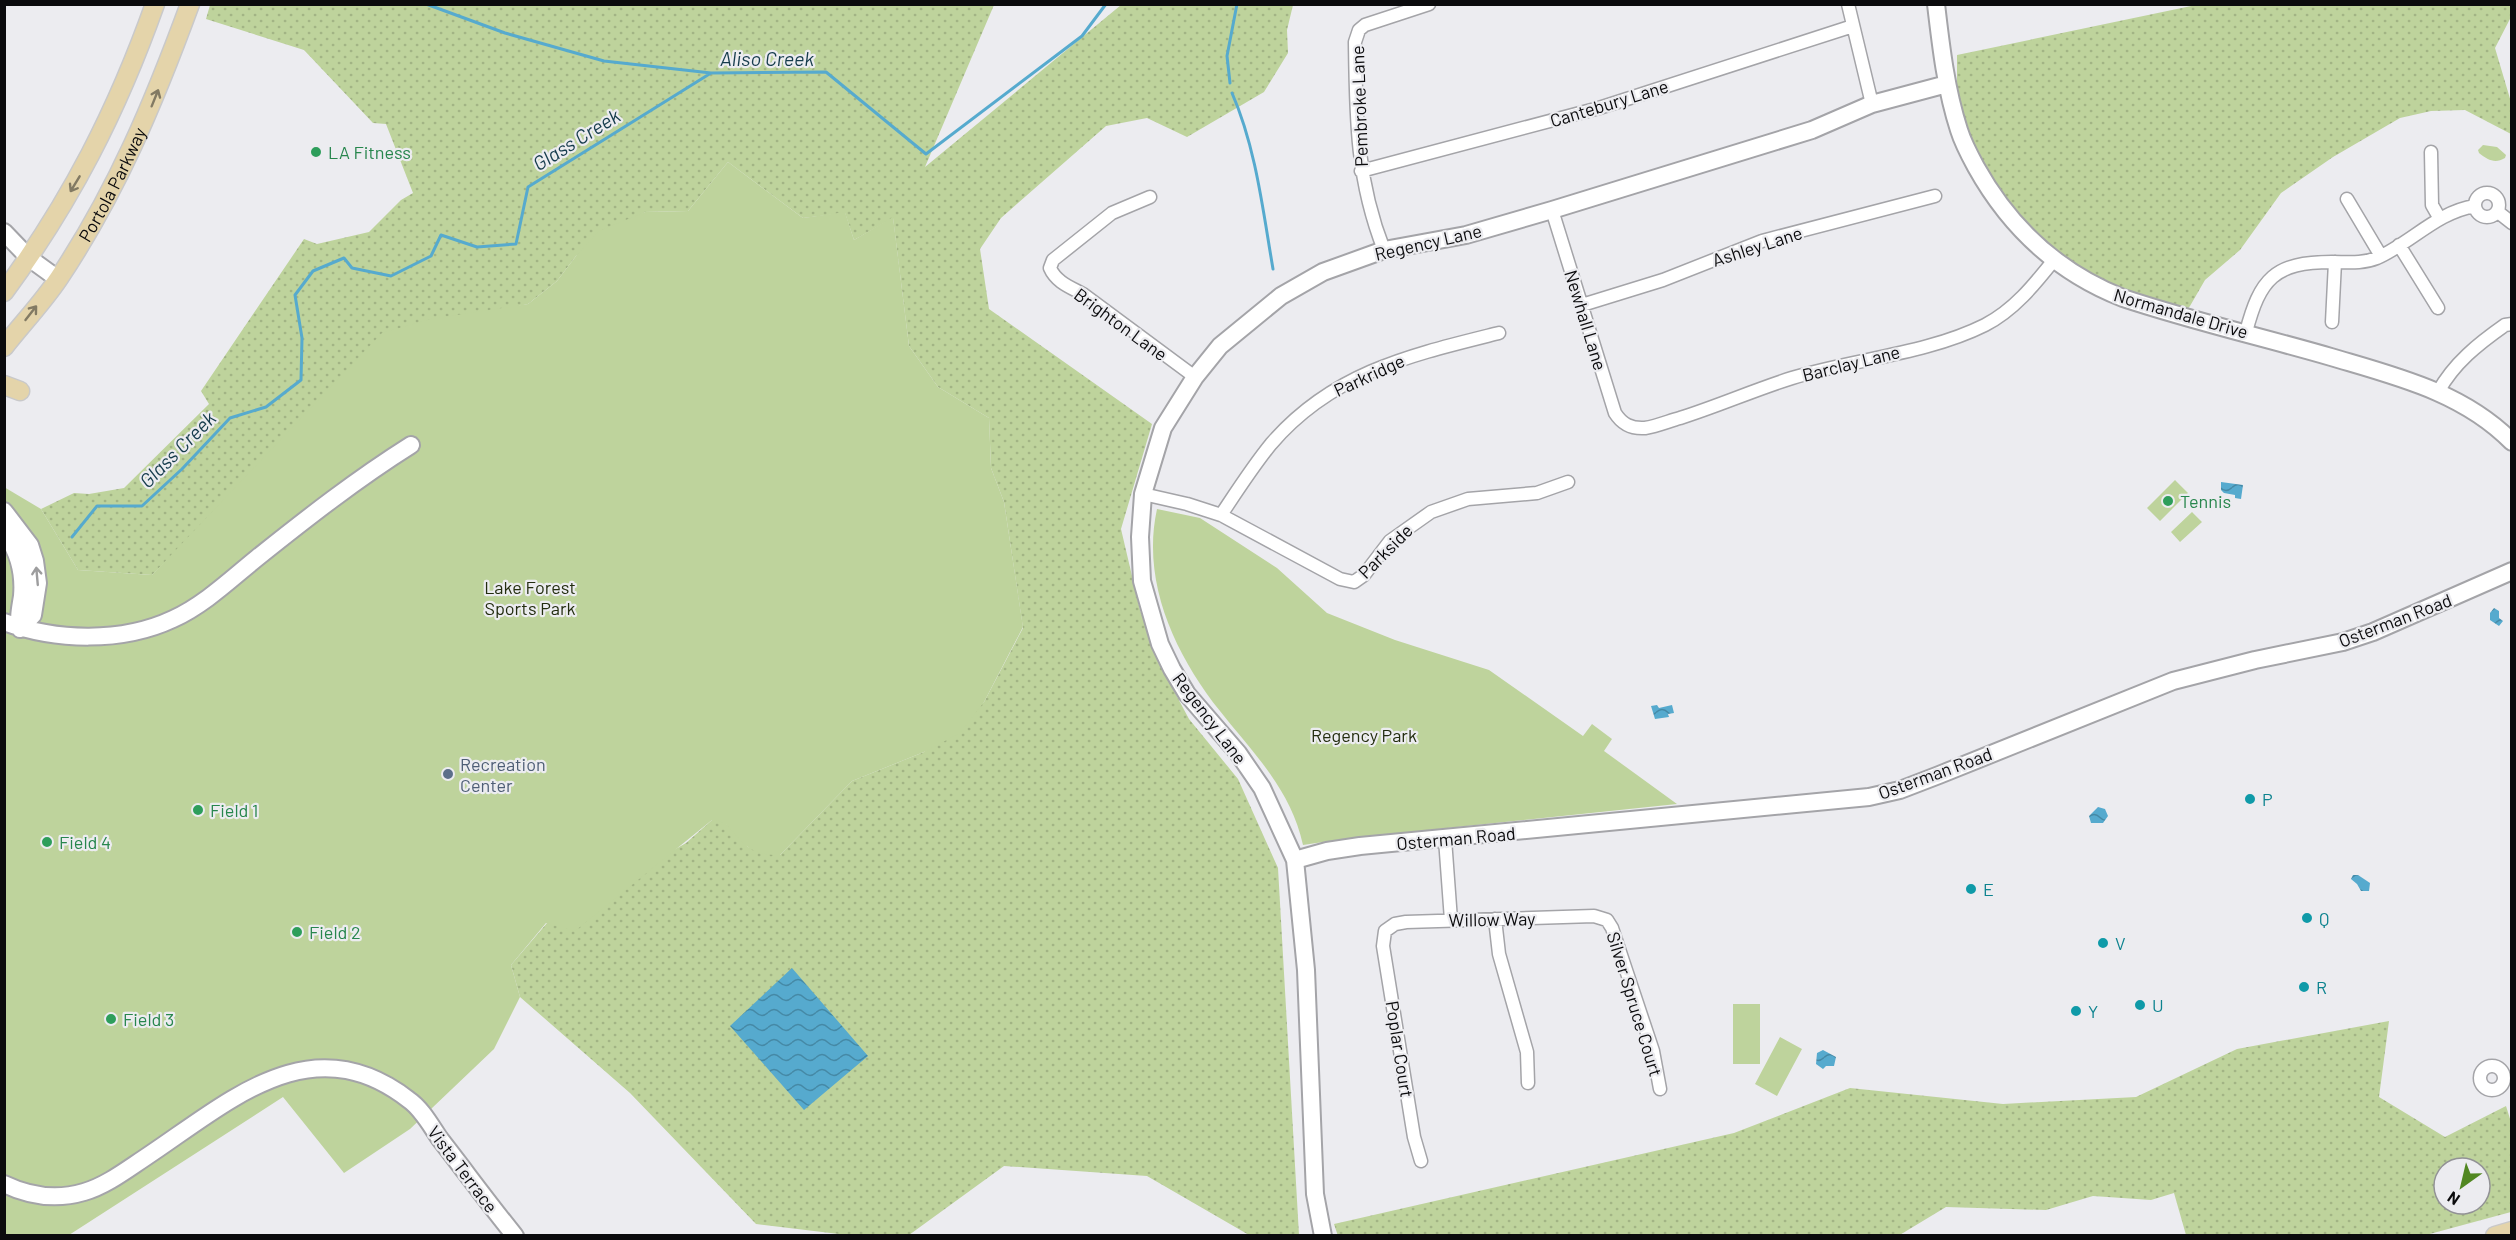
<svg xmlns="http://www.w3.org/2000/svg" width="2516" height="1240" font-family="Barlow,sans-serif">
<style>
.grass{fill:url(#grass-dots);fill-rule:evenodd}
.park{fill:#bed39c}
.water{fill:url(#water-waves)}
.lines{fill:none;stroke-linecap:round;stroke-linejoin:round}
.stream{stroke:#56aace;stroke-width:3}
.street-casing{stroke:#a4a4a8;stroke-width:15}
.secondary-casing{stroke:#a4a4a8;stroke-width:20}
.primary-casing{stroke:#c9c9ca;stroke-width:21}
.street{stroke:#fff;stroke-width:12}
.secondary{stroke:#fff;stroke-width:16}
.primary{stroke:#e4d4aa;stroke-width:18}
.oneway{stroke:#827a63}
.oneway2{stroke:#9d9d9e}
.leisure-dot{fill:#2e9e5b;stroke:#ececf0;stroke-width:2}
.service-dot{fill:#5c6f8a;stroke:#ececf0;stroke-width:2}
.culture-dot{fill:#0f9aa8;stroke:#ececf0;stroke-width:2}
.labels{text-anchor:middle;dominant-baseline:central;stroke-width:4.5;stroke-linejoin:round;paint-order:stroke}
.street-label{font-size:18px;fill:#0b0b0d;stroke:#ececf0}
.leisure-label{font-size:18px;fill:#27864d;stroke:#ececf0;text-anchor:start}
.park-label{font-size:18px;fill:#232d0f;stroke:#ececf0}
.service-label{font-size:18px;fill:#4e5e75;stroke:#ececf0;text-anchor:start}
.culture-label{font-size:18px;fill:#0d838f;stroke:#ececf0;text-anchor:start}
.water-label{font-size:20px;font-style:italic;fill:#163c4c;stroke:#ececf0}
</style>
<defs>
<pattern id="grass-dots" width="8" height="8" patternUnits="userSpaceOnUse" patternTransform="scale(1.5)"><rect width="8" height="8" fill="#bed39c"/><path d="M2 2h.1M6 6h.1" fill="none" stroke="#a2b485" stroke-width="1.8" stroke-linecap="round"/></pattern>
<pattern id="water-waves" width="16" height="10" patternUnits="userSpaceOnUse" patternTransform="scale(1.5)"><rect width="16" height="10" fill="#56aace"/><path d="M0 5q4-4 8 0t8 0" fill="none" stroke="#4589a6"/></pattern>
</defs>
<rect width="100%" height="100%" fill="#ececf0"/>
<path class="grass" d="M210,5H994L925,167L1121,5H1293L1287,30L1288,53L1264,92L1187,137L1147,118L1106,126L1001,218L980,249L989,309L1152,424L1121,529L1140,610L1158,661L1189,719L1238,779L1278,868L1299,1235H1249L1147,1176L1004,1166L909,1235H847L756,1224L630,1093L520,997L511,965L547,923L686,843L712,820H721L730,827L748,847L780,855L852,781L924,752L984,702L1023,628L1004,502L991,468L989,418L938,387L909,346L893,218L854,240L845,213L803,218L728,162L688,211L645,212L576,256L557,281L528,304L500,310L266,462L152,575L78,570L41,509L74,493L89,494L124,488L209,404L201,391L304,239L317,244L369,232L401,200L413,193L386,124L373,123L304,50L206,19Z
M2196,5H2511V17L2495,48L2511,102V134L2465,110L2431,111L2400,118L2333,157L2281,193L2240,250L2205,280L2190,306L2181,316L2070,271L1999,205L1957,124V55Z
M2389,1021L2379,1097L2445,1137L2506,1106L2511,1122V1212L2426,1235H2186L2174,1193L2151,1200L2093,1196L2046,1210L1946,1207L1898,1236H1338L1334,1224L1734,1133L1850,1088L2003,1104L2136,1097L2237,1049ZM2444,1168H2480V1204H2444Z"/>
<path class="park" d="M2483,145L2497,147L2506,155L2505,158C2495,164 2488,160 2479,153L2478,150Z
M728,162L803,218L845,212L854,240L893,217L909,346L938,387L989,418L991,468L1004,502L1023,627L984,702L960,733L924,752L852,781L780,855C769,855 758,854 748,847C734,838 731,820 712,820L575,931L546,923L511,965L520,997L494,1049L410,1129L344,1173L283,1097L69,1235H5L4,487L41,509L78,570L152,575L382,333L431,319L528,304L557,281L576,256L599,231L645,212L688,211Z
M2175,480L2188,493L2160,521L2147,508Z
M1157,509L1200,518L1277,568L1327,613L1395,640L1489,670L1583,736L1592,724L1612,739L1604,751L1677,804L1343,839L1303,845C1291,789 1253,753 1220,711C1175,654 1141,582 1157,509Z
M2192,512L2202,522L2180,542L2171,532Z
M1733,1004H1760V1064H1733Z
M1780,1037L1802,1049L1777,1096L1755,1084Z"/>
<path class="water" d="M2221,482L2243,485L2241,499L2235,498V495L2224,493L2221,490Z
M2494,608L2499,611V618L2503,621L2499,626L2490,620V613Z
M1657,705L1659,708L1672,705L1674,713L1668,714L1669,717L1655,719L1651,706Z
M2098,807L2105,809L2108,816L2103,823H2091L2089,816Z
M2353,875H2358L2370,883L2369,891H2361L2357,884L2351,879Z
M792,968L868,1056L804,1110L730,1026Z
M1823,1050L1836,1057L1834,1066H1826L1823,1069L1816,1064L1817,1053Z"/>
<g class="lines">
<path class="stream" d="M426,4L505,33L604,61L711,73L826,72L926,154L1082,36L1106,4
M1230,83L1227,56L1237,4
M1232,93C1256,148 1263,211 1273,269
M72,537L97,506H142L182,469L230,418L266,407L301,380L302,338L295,295L313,271L344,258L352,268L391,276L431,256L441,235L477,247L516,244L528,187L711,73"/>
<defs>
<path id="street" d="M1848,4L1872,104
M2431,152L2432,205L2440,219
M1361,171L1599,108L1853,26
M2475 205a12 12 0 1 1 24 0a12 12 0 1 1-24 0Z
M1150,197L1112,213L1053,260L1050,268C1056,282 1070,287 1083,294L1195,377
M2347,199L2381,256
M1552,210L1615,413C1622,424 1631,429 1645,428C1657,426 1669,421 1680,418C1718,406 1754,390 1792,378C1854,359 1927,354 1985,325C2014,310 2034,285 2054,260
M2498,212L2512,223
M2399,245L2438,308
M1384,250C1356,179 1356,117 1355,42L1359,30L1365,25L1429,4
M1582,305L1663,280L1762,241L1935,196
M2332,322L2335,262
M2246,332C2260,279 2274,262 2332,262C2347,262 2362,264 2377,258C2411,243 2437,212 2475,206
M2438,392C2454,363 2478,344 2505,325L2512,324
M1143,494L1187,504L1221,515L1340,579L1354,582L1364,575L1390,541L1431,512L1468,499L1537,493L1568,482
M1221,515C1237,491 1253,466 1271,444C1333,372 1411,355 1499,333
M1445,839L1451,920
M1495,919L1499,954L1527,1052L1528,1083
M2480 1078a12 12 0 1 1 24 0a12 12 0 1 1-24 0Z
M1421,1161L1414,1137L1383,946L1385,931L1395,924L1406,922L1594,916L1607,920L1612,928L1653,1051L1660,1089"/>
<path id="secondary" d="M1936,4C1941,47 1946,90 1959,130C1963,143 1970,156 1976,167C2010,228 2059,273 2123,298C2192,321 2262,337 2331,357C2395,376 2463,392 2512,442
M4,232L29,258L58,279
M4,511L30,545L35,561L38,583L33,615L20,629
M4,532C19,552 24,572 22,596C20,609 18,616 20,629
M4,622C56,641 122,643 173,619C204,605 231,579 257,558C307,518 357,479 411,445
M1295,860L1327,851L1360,846L1869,797L1900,790L1939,775L2173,681L2255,660L2343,642L2373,632L2512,571
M4,1184C29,1196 57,1200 84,1192C105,1186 125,1171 143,1159C228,1103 310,1023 409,1100C422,1109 431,1126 440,1139C465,1171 489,1204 515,1236
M1323,1236L1315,1194L1306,970L1295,860L1262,788L1238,753L1187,694L1172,669L1160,644L1142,581L1140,537L1143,494L1163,428L1195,377L1220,346L1281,296L1323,272L1384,250L1466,235L1552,210L1812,130L1872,104L1947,84"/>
<g id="primary">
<path d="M4,292C71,201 117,111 155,4"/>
<path id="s1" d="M4,347C22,324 43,302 59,278C117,191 154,102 190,4"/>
<path d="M4,385L20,391"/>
<path d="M2495,1236L2512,1231"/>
</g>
</defs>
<use href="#street" class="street-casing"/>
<use href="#secondary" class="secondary-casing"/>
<use href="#primary" class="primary-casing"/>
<use href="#street" class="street"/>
<use href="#secondary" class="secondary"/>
<use href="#primary" class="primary"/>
</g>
<defs><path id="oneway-shaft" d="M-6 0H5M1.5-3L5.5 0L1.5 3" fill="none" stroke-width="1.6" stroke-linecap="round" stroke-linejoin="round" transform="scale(1.5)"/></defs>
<g class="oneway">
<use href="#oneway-shaft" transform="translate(155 98) rotate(-68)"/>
<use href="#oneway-shaft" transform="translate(75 184) rotate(121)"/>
<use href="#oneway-shaft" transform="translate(31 313) rotate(-52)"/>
</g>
<use class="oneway2" href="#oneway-shaft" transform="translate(37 576) rotate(-95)"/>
<g class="leisure-dot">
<circle cx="316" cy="152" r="6"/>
<circle cx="2168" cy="501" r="6"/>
<circle cx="198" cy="810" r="6"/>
<circle cx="47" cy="842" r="6"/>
<circle cx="297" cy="932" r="6"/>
<circle cx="111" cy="1019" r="6"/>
</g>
<circle class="service-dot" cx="448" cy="774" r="6"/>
<g class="culture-dot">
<circle cx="2250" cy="799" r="6"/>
<circle cx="1971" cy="889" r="6"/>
<circle cx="2307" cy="918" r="6"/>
<circle cx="2103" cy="943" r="6"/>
<circle cx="2304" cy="987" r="6"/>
<circle cx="2140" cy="1005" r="6"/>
<circle cx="2076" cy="1011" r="6"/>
</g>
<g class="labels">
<g class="street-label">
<text transform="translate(1609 103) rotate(-17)">Cantebury Lane</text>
<text transform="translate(1359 106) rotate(-92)">Pembroke Lane</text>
<text stroke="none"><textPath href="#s1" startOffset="196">Portola Parkway</textPath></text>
<text transform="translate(1428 242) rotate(-13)">Regency Lane</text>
<text transform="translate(1757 246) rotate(-18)">Ashley Lane</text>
<text transform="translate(2181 313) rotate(16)">Normandale Drive</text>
<text transform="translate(1586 320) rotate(73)">Newhall Lane</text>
<text transform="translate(1121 324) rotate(36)">Brighton Lane</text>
<text transform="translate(1851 363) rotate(-14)">Barclay Lane</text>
<text transform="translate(1369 375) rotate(-25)">Parkridge</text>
<text transform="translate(1385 551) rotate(-45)">Parkside</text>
<text transform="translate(2395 620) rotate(-21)">Osterman Road</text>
<text transform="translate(1210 718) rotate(53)">Regency Lane</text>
<text transform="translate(1935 773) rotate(-20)">Osterman Road</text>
<text transform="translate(1456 838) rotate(-5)">Osterman Road</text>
<text transform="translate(1492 919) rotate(-1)">Willow Way</text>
<text transform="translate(1635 1004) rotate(73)">Silver Spruce Court</text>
<text transform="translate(1400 1049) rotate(81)">Poplar Court</text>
<text transform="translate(463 1169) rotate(53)">Vista Terrace</text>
</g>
<g class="leisure-label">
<text x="328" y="152">LA Fitness</text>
<text x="2180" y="501">Tennis</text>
<text x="210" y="810">Field 1</text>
<text x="59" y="842">Field 4</text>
<text x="309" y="932">Field 2</text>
<text x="123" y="1019">Field 3</text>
</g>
<g class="park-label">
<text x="530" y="587">Lake Forest<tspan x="530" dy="21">Sports Park</tspan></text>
<text x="1364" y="735">Regency Park</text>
</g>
<g class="service-label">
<text x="460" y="764">Recreation<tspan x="460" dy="21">Center</tspan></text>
</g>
<g class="culture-label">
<text x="2262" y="799">P</text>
<text x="1983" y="889">E</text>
<text x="2319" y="918">Q</text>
<text x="2115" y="943">V</text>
<text x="2316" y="987">R</text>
<text x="2152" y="1005">U</text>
<text x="2088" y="1011">Y</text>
</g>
<g class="water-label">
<text x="767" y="58">Aliso Creek</text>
<text transform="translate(576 139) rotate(-32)">Glass Creek</text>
<text transform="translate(177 449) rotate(-45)">Glass Creek</text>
</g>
</g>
<rect width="2516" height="1240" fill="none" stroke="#0b0b0d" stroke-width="12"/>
<g transform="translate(2462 1186) rotate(214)"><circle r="28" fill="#ececf0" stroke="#929295" stroke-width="1.5"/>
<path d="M0-4.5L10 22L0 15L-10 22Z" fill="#518721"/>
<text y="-9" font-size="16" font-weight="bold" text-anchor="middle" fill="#0b0b0d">N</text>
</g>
</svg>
